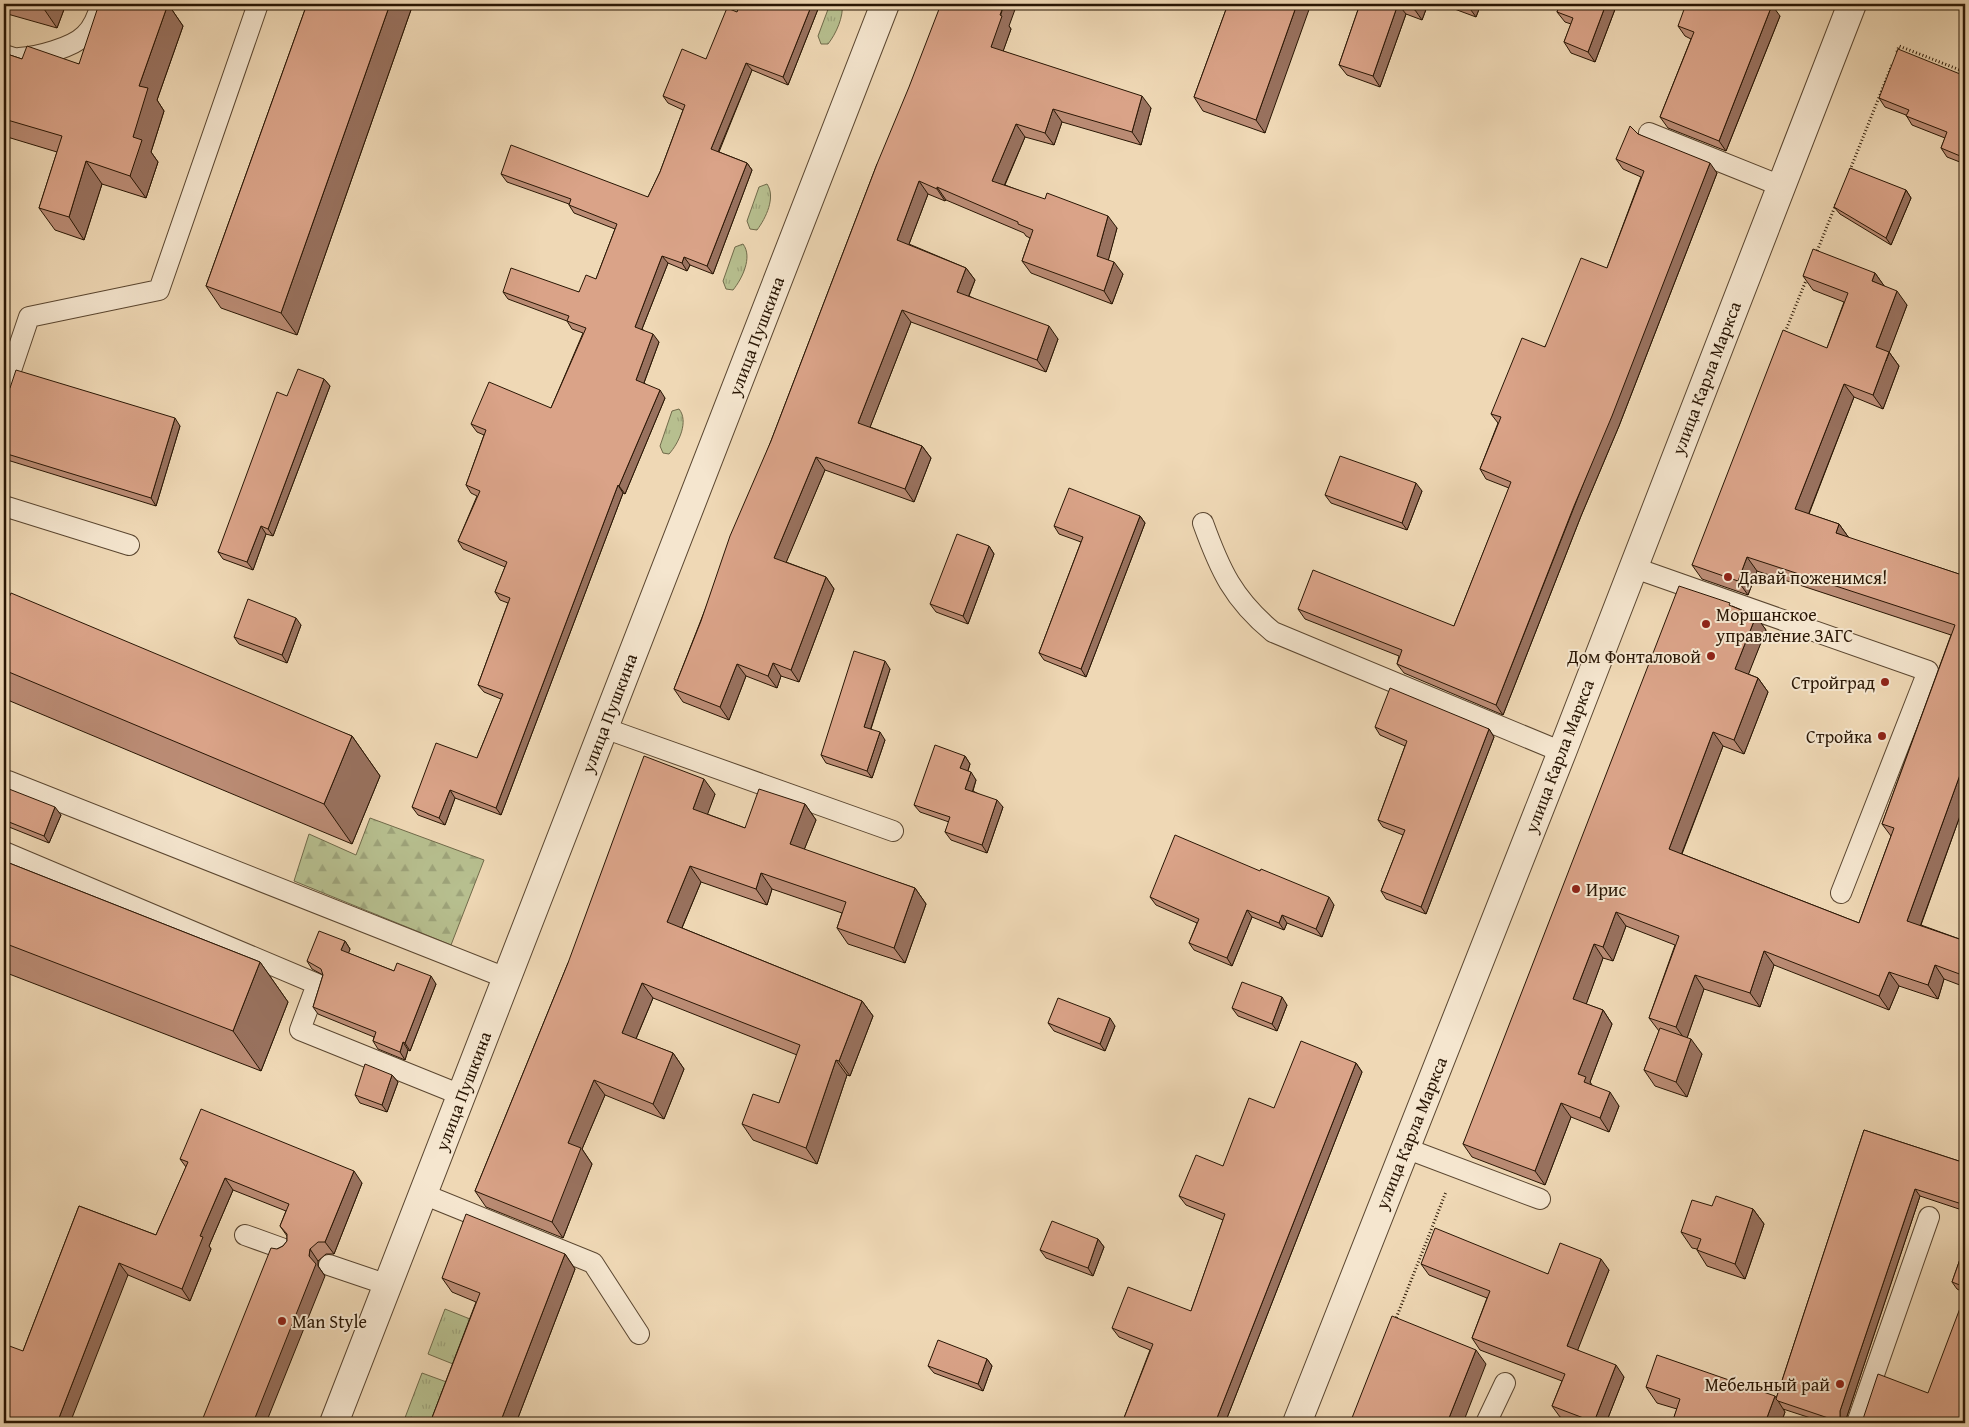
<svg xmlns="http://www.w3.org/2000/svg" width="1969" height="1427" font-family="'Gentium Book Plus',serif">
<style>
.grass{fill:url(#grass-tufts);stroke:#706a4a}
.forest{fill:url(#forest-firs);stroke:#706a4a}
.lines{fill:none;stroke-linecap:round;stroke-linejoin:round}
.lane-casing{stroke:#5a4630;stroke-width:22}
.street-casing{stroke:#5a4630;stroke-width:30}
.path{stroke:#291604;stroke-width:3;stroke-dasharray:1 2.5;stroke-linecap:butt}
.lane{stroke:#f5e6cf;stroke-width:20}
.street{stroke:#f5e6cf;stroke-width:28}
.wall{fill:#bb8c75;stroke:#291604}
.shaded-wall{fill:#99725f;stroke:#291604}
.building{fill:#daa388;stroke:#291604}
.poi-dot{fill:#8f2418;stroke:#f5e6cf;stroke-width:2}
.labels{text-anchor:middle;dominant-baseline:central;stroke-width:4;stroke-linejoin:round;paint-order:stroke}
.street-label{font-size:18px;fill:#291604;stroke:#f5e6cf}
.poi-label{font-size:18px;fill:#291604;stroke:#f5e6cf;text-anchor:start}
</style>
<defs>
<pattern id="grass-tufts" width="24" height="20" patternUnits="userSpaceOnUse" patternTransform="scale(1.25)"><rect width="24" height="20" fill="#b7bf8f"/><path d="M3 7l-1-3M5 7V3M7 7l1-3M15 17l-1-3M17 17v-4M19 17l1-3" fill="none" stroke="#9da37a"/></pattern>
<pattern id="forest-firs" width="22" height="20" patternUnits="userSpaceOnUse" patternTransform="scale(1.25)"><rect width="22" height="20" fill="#b7bf8f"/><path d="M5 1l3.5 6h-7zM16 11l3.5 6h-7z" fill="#9da37a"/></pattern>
</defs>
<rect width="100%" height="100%" fill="#efd8b5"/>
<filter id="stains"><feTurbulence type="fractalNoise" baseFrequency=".004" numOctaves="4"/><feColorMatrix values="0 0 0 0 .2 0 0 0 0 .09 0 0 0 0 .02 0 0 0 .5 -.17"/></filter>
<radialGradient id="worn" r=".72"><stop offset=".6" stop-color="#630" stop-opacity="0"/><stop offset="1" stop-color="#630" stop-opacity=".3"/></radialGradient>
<path class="grass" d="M830,4H842C844,16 836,34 828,44H821L818,36Z
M767,184C776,197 766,218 757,230L750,229L747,221L759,187Z
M743,244C753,257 742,279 733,290L726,289L723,281L735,247Z
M679,409C689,421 679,443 669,454L663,453L660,446L672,411Z
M445,1309L475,1321L458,1366L428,1354Z
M422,1373L452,1384L437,1423H403Z"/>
<path class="forest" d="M370,818L484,860L451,945L294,881L309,834L356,855Z"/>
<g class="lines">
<defs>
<path id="lane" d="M4,55C9,56 14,59 19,58C37,57 72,48 85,35C94,27 98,15 101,4
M1649,133L1781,186
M4,391L29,317L159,290L258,4
M4,506L129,545
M1203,523C1220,570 1233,599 1273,632L1562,752
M1632,567L1928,671L1841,893
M604,728L893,831
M4,791L8,781L506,978
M4,852L317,984L300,1030L461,1095
M1405,1148L1540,1199
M423,1194L593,1263L639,1334
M245,1235L284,1249
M329,1265L388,1285
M1486,1423L1505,1383
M1857,1423L1929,1217"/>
<path id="street" d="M334,1423L885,4
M1297,1423L1562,752L1852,4"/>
</defs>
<use href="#lane" class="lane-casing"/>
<use href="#street" class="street-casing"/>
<path class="path" d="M1897,52L1899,46L1965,72
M1850,170L1892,65
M1816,254L1836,204
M1784,335L1807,278
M1395,1321L1446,1192"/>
<use href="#lane" class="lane"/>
<use href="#street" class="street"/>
</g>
<path class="wall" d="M4,4H66L57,28L4,13Z
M168,4L183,26L157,100L164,111L151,152L158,162L146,198L102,184L84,240L55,230L39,208L57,152L4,136V53L22,59L79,64Z
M307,4H413L297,335L221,308L206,286Z
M740,4H820L788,85L752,70L719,152L747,163L752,170L713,274L690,265L687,271L668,263L642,329L659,342L644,383L665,398L625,494L623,493L501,815L455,798L445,825L418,815L412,807L477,758L501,699L484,692L478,685L508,603L500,600L495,592L505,567L463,549L458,541L477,496L471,493L466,485L484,435L477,432L471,424L551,408L583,333L572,329L567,321L508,299L503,292H579L596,279L615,229L574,213L569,205V204L507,182L501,174L648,197L660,172L683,110L668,103L663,96L706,59L737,12Z
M1228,4L1265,133L1203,111L1194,97Z
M1360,4H1428L1422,20L1406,14L1380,87L1347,75L1339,65Z
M1441,4H1481L1476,17Z
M1558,4H1617L1595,62L1571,53L1564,42L1571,24L1565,22L1557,12L1560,4Z
M1780,16L1726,151L1668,128L1660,117L1691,39L1685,36L1678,26Z
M1009,26L1011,29L1003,51L1151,108L1141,145L1062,122L1054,145L1025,137L1005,185L1117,228L1108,260L1123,274L1112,304L1031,273L1022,261L1030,238L1026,236L1024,233L946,200L945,201L928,194L909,244L966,268L975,280L969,296L1058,339L1046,372L911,322L870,427L922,446L931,458L914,502L825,470L786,562L826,577L834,589L799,682L781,676L777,688L746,676L729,720L683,702L674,689L771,441L877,164Z
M1965,76V164L1947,157L1941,148L1945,138L1912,125L1906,115L1885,107L1879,98Z
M1638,134L1717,173L1619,426L1581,516L1503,715L1404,673L1397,664L1399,656L1305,619L1298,609L1454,626L1509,488L1486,479L1480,469L1498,423L1491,414L1607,268L1641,177L1623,169L1616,159Z
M1906,190L1911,198L1891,245L1840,214L1834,207Z
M1875,273L1884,286L1907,305L1889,352L1899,366L1883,409L1854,397L1809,514L1839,524L1849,538L1965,576V802L1921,925L1965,941V987L1944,979L1938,999L1899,986L1889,1010L1774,965L1760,1007L1704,989L1687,1038L1702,1054L1687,1097L1655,1086L1644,1070L1659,1031L1649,1018L1675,945L1626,926L1613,961L1603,958L1586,1004L1603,1010L1612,1024L1590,1082L1592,1086L1619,1106L1609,1132L1571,1117L1545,1185L1472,1157L1463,1144L1732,606L1756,616L1766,630L1748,674L1758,678L1768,692L1744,754L1723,746L1682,854L1859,923L1891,836L1882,824L1951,635L1757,571L1748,595L1702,579L1692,565L1827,348L1844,302L1813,290L1803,276Z
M324,379L330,386L273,536L266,534L253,570L223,559L218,552L287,396Z
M10,388L180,426L156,506L4,459V395Z
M1422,491L1407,530L1331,503L1325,495Z
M1140,516L1145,523L1086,677L1044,660L1039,653L1081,542L1059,534L1054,526Z
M989,546L994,554L968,624L936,612L930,604Z
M4,609L352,736L380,776L352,844L10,701L4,692Z
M301,625L287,663L239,644L234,637Z
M890,669L871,729L885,740L872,778L826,763L821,755Z
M1375,727L1489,729L1494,737L1426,914L1386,899L1381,891L1403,835L1383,827L1378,820L1405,746L1380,735Z
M965,756L970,764L968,771L976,780L973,791L1003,807L987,853L951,840L945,832L949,822L920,812L914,805Z
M715,794L707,814L745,828L805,804L816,820L804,850L915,888L926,904L905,963L848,944L837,928L842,913L772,889L767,905L701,882L682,928L862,1001L873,1016L850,1076L847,1075L817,1164L753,1140L742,1124L779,1103L797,1055L653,998L636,1039L673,1053L684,1069L664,1119L605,1095L582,1149L592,1164L563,1238L486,1207L475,1191L568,963Z
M4,796L61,815L49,843L4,825Z
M4,861L260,962L288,1002L261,1071L4,972Z
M1150,897L1334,905L1322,937L1287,923L1284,930L1252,917L1232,966L1194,950L1189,943L1197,923L1156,905Z
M345,941L350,949L348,953L394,971L436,984L410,1051L408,1050L405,1060L378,1049L373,1041L374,1037L318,1014L313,1007L323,975L312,969L307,961Z
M1287,1005L1277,1031L1238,1016L1232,1008Z
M1048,1023L1115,1026L1105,1051L1054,1031Z
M1356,1063L1362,1072L1225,1423H1127L1124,1418L1150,1350L1119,1337L1112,1328L1191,1311L1223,1220L1186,1205L1179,1196L1223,1166L1274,1108Z
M392,1075L398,1082L387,1112L360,1103L355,1095Z
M1864,1130L1965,1163V1211L1920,1196L1846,1419V1423H1826L1783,1409L1785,1412L1781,1423H1672L1677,1409L1657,1403L1646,1387L1776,1399Z
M180,1159L362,1183L334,1254H326L318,1261V1266L325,1276L277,1249L283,1246L287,1241V1236L280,1226L286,1211L233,1190L209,1246L211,1249L190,1301L128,1275L23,1351L79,1206L156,1235L186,1167Z
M1712,1206L1753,1209L1764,1224L1745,1279L1707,1266L1697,1250V1249L1692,1248L1681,1232Z
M1098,1239L1104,1247L1093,1276L1046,1258L1040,1250Z
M1965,1245V1293L1957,1289L1952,1282Z
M565,1254L575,1269L516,1423H430L476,1302L452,1292L442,1278Z
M1421,1264L1548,1274L1609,1270L1577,1350L1624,1377L1606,1423H1576L1560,1417L1552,1406L1562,1381L1480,1350L1472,1338L1487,1298L1429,1275Z
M987,1359L992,1366L983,1391L934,1373L928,1366Z"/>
<path class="shaded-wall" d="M42,4H66L57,28L42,6Z
M168,4L183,26L157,100L164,111L151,152L158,162L146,198L130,176L133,137L139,86Z
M390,4H413L297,335L281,313Z
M812,4H820L788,85L783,77Z
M1004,4H1017L1009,26L1011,29L1000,60L991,47Z
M1297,4H1311L1265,133L1256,120Z
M1398,4L1406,14L1380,87L1373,76Z
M1417,4H1428L1422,20L1415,10Z
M1469,4H1481L1476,17L1468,6Z
M1606,4H1617L1595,62L1588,52Z
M1772,5L1780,16L1726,151L1719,141Z
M746,63L752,70L716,157L711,149Z
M1142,96L1151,108L1141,145L1132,132Z
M1053,109L1062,122L1054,145L1045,133Z
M1016,124L1025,137L1001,193L992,181Z
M86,161L102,184L84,240L69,217Z
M747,163L752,170L713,274L707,266Z
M1710,163L1717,173L1619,426L1581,516L1503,715L1496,705Z
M919,181L928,194L906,252L897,240Z
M937,187L946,200L945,201L937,189Z
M1906,190L1911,198L1891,245L1886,238Z
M1108,216L1117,228L1106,269L1097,256Z
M662,256L668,263L640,334L635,327Z
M684,257L690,265L687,271L682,263Z
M1114,262L1123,274L1112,304L1104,291Z
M966,268L975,280L965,305L957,292Z
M1875,273L1885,287L1872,281Z
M1897,291L1907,305L1886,361L1876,347Z
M902,310L911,322L867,435L858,423Z
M1049,326L1058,339L1046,372L1037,360Z
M653,334L659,342L642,388L636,380Z
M1889,352L1899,366L1883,409L1873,395Z
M324,379L330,386L273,536L268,529Z
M1844,384L1854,397L1805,523L1795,509Z
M660,390L665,398L625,494L619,486Z
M175,418L180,426L156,506L151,498Z
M922,446L931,458L914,502L905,489Z
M816,457L825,470L783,570L774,558Z
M1416,483L1422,491L1407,530L1402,523Z
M618,485L623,493L501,815L496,808Z
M1140,516L1145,523L1086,677L1081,669Z
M1839,524L1849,538L1836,533Z
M261,526L266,534L253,570L247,562Z
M989,546L994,554L968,624L963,616Z
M1747,557L1757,571L1748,595L1738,581Z
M826,577L834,589L799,682L791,670Z
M1756,616L1766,630L1745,683L1735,669Z
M296,618L301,625L287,663L282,655Z
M885,661L890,669L869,734L864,727Z
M773,663L781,676L777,688L768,676Z
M737,664L746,676L729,720L720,707Z
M1758,678L1768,692L1744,754L1734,740Z
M1489,729L1494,737L1426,914L1421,907Z
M880,732L885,740L872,778L867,771Z
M1713,732L1723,746L1678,863L1669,849Z
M352,736L380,776L352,844L324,804Z
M965,756L970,764L966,776L960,768Z
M1965,761V802L1917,935L1907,921Z
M971,772L976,780L971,796L965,789Z
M704,779L715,794L704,824L693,809Z
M450,790L455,798L445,825L439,818Z
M997,800L1003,807L987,853L982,845Z
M805,804L816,820L800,860L790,844Z
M55,807L61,815L49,843L44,836Z
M690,866L701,882L678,937L667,922Z
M761,873L772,889L767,905L756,889Z
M915,888L926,904L905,963L894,948Z
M1329,897L1334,905L1322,937L1316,929Z
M1247,910L1252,917L1232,966L1227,958Z
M1616,912L1626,926L1613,961L1603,947Z
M1282,915L1287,923L1284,930L1279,923Z
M345,941L350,949L347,958L341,950Z
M1594,944L1603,958L1583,1013L1573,999Z
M1764,951L1774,965L1760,1007L1750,993Z
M260,962L288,1002L261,1071L233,1031Z
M1935,965L1944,979L1938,999L1928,985Z
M1889,972L1899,986L1889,1010L1879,996Z
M1695,975L1704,989L1686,1041L1676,1027Z
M431,976L436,984L410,1051L405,1043Z
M642,983L653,998L632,1048L622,1033Z
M1282,997L1287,1005L1277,1031L1272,1024Z
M862,1001L873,1016L850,1076L839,1061Z
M1603,1010L1612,1024L1590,1082L1596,1091L1594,1096L1578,1074Z
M1110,1018L1115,1026L1105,1051L1100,1044Z
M1691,1039L1702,1054L1687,1097L1676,1082Z
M403,1042L408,1050L405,1060L400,1052Z
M673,1053L684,1069L664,1119L653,1104Z
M836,1060L847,1075L817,1164L806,1148Z
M1356,1063L1362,1072L1225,1423H1215Z
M392,1075L398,1082L387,1112L382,1105Z
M594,1080L605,1095L582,1149L592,1164L563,1238L552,1222L568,1143Z
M1610,1092L1619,1106L1609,1132L1600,1118Z
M1561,1103L1571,1117L1545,1185L1535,1171Z
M354,1171L362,1183L334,1254L325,1242Z
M225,1178L233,1190L209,1246L211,1249L190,1301L182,1289L200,1236Z
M1915,1189L1920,1196L1846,1419V1423H1843L1840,1418V1411Z
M1753,1209L1764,1224L1745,1279L1735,1264Z
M1098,1239L1104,1247L1093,1276L1088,1268Z
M310,1249L318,1261V1266L325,1276L266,1423H253L309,1256Z
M565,1254L575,1269L516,1423H500Z
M1601,1259L1609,1270L1575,1357L1567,1346Z
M119,1263L128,1275L70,1423H57Z
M1476,1350L1486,1364L1463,1423H1447Z
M987,1359L992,1366L983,1391L978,1384Z
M1616,1365L1624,1377L1606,1423H1595L1594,1422Z
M1775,1396L1785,1412L1781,1423H1765Z"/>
<path class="building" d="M33,4H42V6Z
M99,4H168L139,86L148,88L133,137L142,140L130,176L86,161L69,217L39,208L62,136L4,119V53L22,59L27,46L79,64Z
M307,4H390L281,313L206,286Z
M740,4H812L783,77L746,63L711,149L747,163L707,266L684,257L682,263L662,256L635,327L653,334L636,380L660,390L619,486L618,485L496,808L450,790L439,818L412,807L436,743L477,758L503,694L478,685L510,598L495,592L507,562L458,541L480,491L466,485L486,430L471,424L489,382L551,408L586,328L567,321L569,316L503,292L511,268L579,292L586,275L596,279L617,224L569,205L571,199L501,174L511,145L648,197L660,172L685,105L663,96L682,49L706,59L727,8L737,12Z
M941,4H1004L1000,15L1002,16L991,47L1142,96L1132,132L1053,109L1045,133L1016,124L992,181L1045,199L1047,193L1108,216L1097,256L1114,262L1104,291L1022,261L1033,230L1018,224V222L937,187V189L919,181L897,240L966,268L957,292L1049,326L1037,360L902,310L858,423L922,446L905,489L816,457L774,558L826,577L791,670L773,663L768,676L737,664L720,707L674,689L701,621L730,536L771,441L877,164L909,87Z
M1228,4H1297L1256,120L1194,97Z
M1360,4H1398L1373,76L1339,65Z
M1399,4H1417L1415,10Z
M1462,4H1469L1468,6Z
M1560,4H1606L1588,52L1564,42L1573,18L1557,12Z
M1686,4H1768L1772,5L1719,141L1660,117L1694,32L1678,26Z
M1898,49L1965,76V158L1941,148L1947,132L1906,116L1909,110L1879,98Z
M1630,126L1638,134L1710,163L1612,416L1574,506L1496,705L1397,664L1402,650L1298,609L1313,570L1454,626L1511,482L1480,469L1501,417L1491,414L1522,338L1545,347L1581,258L1607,268L1644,171L1616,159Z
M1850,168L1906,190L1886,238L1834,207Z
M1813,249L1875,273L1872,281L1897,291L1876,347L1889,352L1873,395L1844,384L1795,509L1839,524L1836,533L1965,576V761L1907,921L1965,941V976L1935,965L1928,985L1889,972L1879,996L1764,951L1750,993L1695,975L1676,1027L1649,1018L1679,936L1616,912L1603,947L1594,944L1573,999L1603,1010L1578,1074L1586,1077L1584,1082L1610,1092L1600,1118L1561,1103L1535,1171L1463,1144L1679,586L1730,603L1729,605L1756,616L1735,669L1758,678L1734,740L1713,732L1669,849L1859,923L1894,828L1882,824L1955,625L1747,557L1738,581L1692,565L1783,330L1827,348L1848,293L1803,276Z
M298,369L324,379L268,529L261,526L247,562L218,552L277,392L287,396Z
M16,370L175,418L151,498L4,453V395L10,388Z
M1340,456L1416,483L1402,523L1325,495Z
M1069,488L1140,516L1081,669L1039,653L1083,537L1054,526Z
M957,534L989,546L963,616L930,604Z
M11,593L352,736L324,804L4,670V609Z
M248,599L296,618L282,655L234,637Z
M854,651L885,661L864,727L880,732L867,771L821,755Z
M1390,688L1489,729L1421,907L1381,891L1405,830L1378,820L1407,741L1375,727Z
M935,745L965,756L960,768L971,772L965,789L997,800L982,845L945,832L950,817L914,805Z
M644,756L704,779L693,809L745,828L759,789L805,804L790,844L915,888L894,948L837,928L846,902L761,873L756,889L690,866L667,922L862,1001L839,1061L836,1060L806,1148L742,1124L753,1094L779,1103L800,1045L642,983L622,1033L673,1053L653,1104L594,1080L568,1143L581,1148L552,1222L475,1191L568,963Z
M9,789L55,807L44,836L4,820V796L5,793Z
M1175,835L1260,871L1261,869L1329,897L1316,929L1282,915L1279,923L1247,910L1227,958L1189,943L1199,919L1150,897Z
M4,861L260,962L233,1031L4,943Z
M319,931L345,941L341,950L394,971L397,963L431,976L405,1043L403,1042L400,1052L373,1041L376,1032L313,1007L323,975L321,969L307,961Z
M1242,982L1282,997L1272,1024L1232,1008Z
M1058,998L1110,1018L1100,1044L1048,1023Z
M1660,1028L1691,1039L1676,1082L1644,1070Z
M1301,1041L1356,1063L1215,1423H1137L1124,1418L1153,1344L1112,1328L1128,1287L1191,1311L1225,1214L1179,1196L1196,1155L1223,1166L1249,1098L1274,1108Z
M365,1064L392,1075L382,1105L355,1095Z
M201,1109L354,1171L325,1242H318L310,1249L309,1256L316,1264L253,1423H201L271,1248L277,1249L283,1246L287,1241V1234L280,1226L289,1204L225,1178L200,1236L203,1237L182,1289L119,1263L57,1423H4V1344L23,1351L79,1206L156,1235L188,1162L180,1159Z
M1864,1130L1965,1163V1205L1915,1189L1840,1411V1418L1843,1423L1778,1401L1776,1399Z
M1716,1196L1753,1209L1735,1264L1697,1250L1701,1239L1681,1232L1692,1200L1712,1206Z
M466,1214L565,1254L500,1423H430L480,1293L442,1278Z
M1052,1221L1098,1239L1088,1268L1040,1250Z
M1435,1228L1548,1274L1560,1243L1601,1259L1567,1346L1616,1365L1594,1422L1552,1406L1565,1374L1472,1338L1490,1291L1421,1264Z
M1965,1245V1287L1952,1282Z
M1965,1295V1423H1860L1863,1419L1878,1374L1928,1393Z
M1392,1316L1476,1350L1447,1423H1350Z
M938,1340L987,1359L978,1384L928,1366Z
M1657,1355L1775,1396L1765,1423H1672L1680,1399L1646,1387Z"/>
<g class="poi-dot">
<circle cx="1728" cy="577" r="5"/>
<circle cx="1706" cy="624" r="5"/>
<circle cx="1711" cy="656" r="5"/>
<circle cx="1885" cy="682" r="5"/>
<circle cx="1882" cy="736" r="5"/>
<circle cx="1576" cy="889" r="5"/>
<circle cx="282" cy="1321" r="5"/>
<circle cx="1840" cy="1384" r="5"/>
</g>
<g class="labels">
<g class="street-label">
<text transform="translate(756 336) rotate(-69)">улица Пушкина</text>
<text transform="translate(1706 378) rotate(-69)">улица Карла Маркса</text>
<text transform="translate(609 713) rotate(-69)">улица Пушкина</text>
<text transform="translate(1559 756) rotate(-69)">улица Карла Маркса</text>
<text transform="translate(463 1091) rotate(-69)">улица Пушкина</text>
<text transform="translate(1411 1133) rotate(-68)">улица Карла Маркса</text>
</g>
<g class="poi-label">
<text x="1738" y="577">Давай поженимся!</text>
<text x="1716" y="614">Моршанское<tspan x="1716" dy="21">управление ЗАГС</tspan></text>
<text x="1701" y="656" text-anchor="end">Дом Фонталовой</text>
<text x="1875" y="682" text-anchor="end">Стройград</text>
<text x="1872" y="736" text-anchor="end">Стройка</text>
<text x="1586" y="889">Ирис</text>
<text x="292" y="1321">Man Style</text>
<text x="1830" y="1384" text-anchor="end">Мебельный рай</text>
</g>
</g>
<rect width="1969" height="1427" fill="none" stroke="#efd8b5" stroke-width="20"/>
<rect x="5" y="5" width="1959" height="1417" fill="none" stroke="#291604" stroke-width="2.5"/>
<rect x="10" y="10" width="1949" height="1407" fill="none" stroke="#291604"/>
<rect width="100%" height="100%" filter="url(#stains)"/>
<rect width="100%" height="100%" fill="url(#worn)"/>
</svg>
